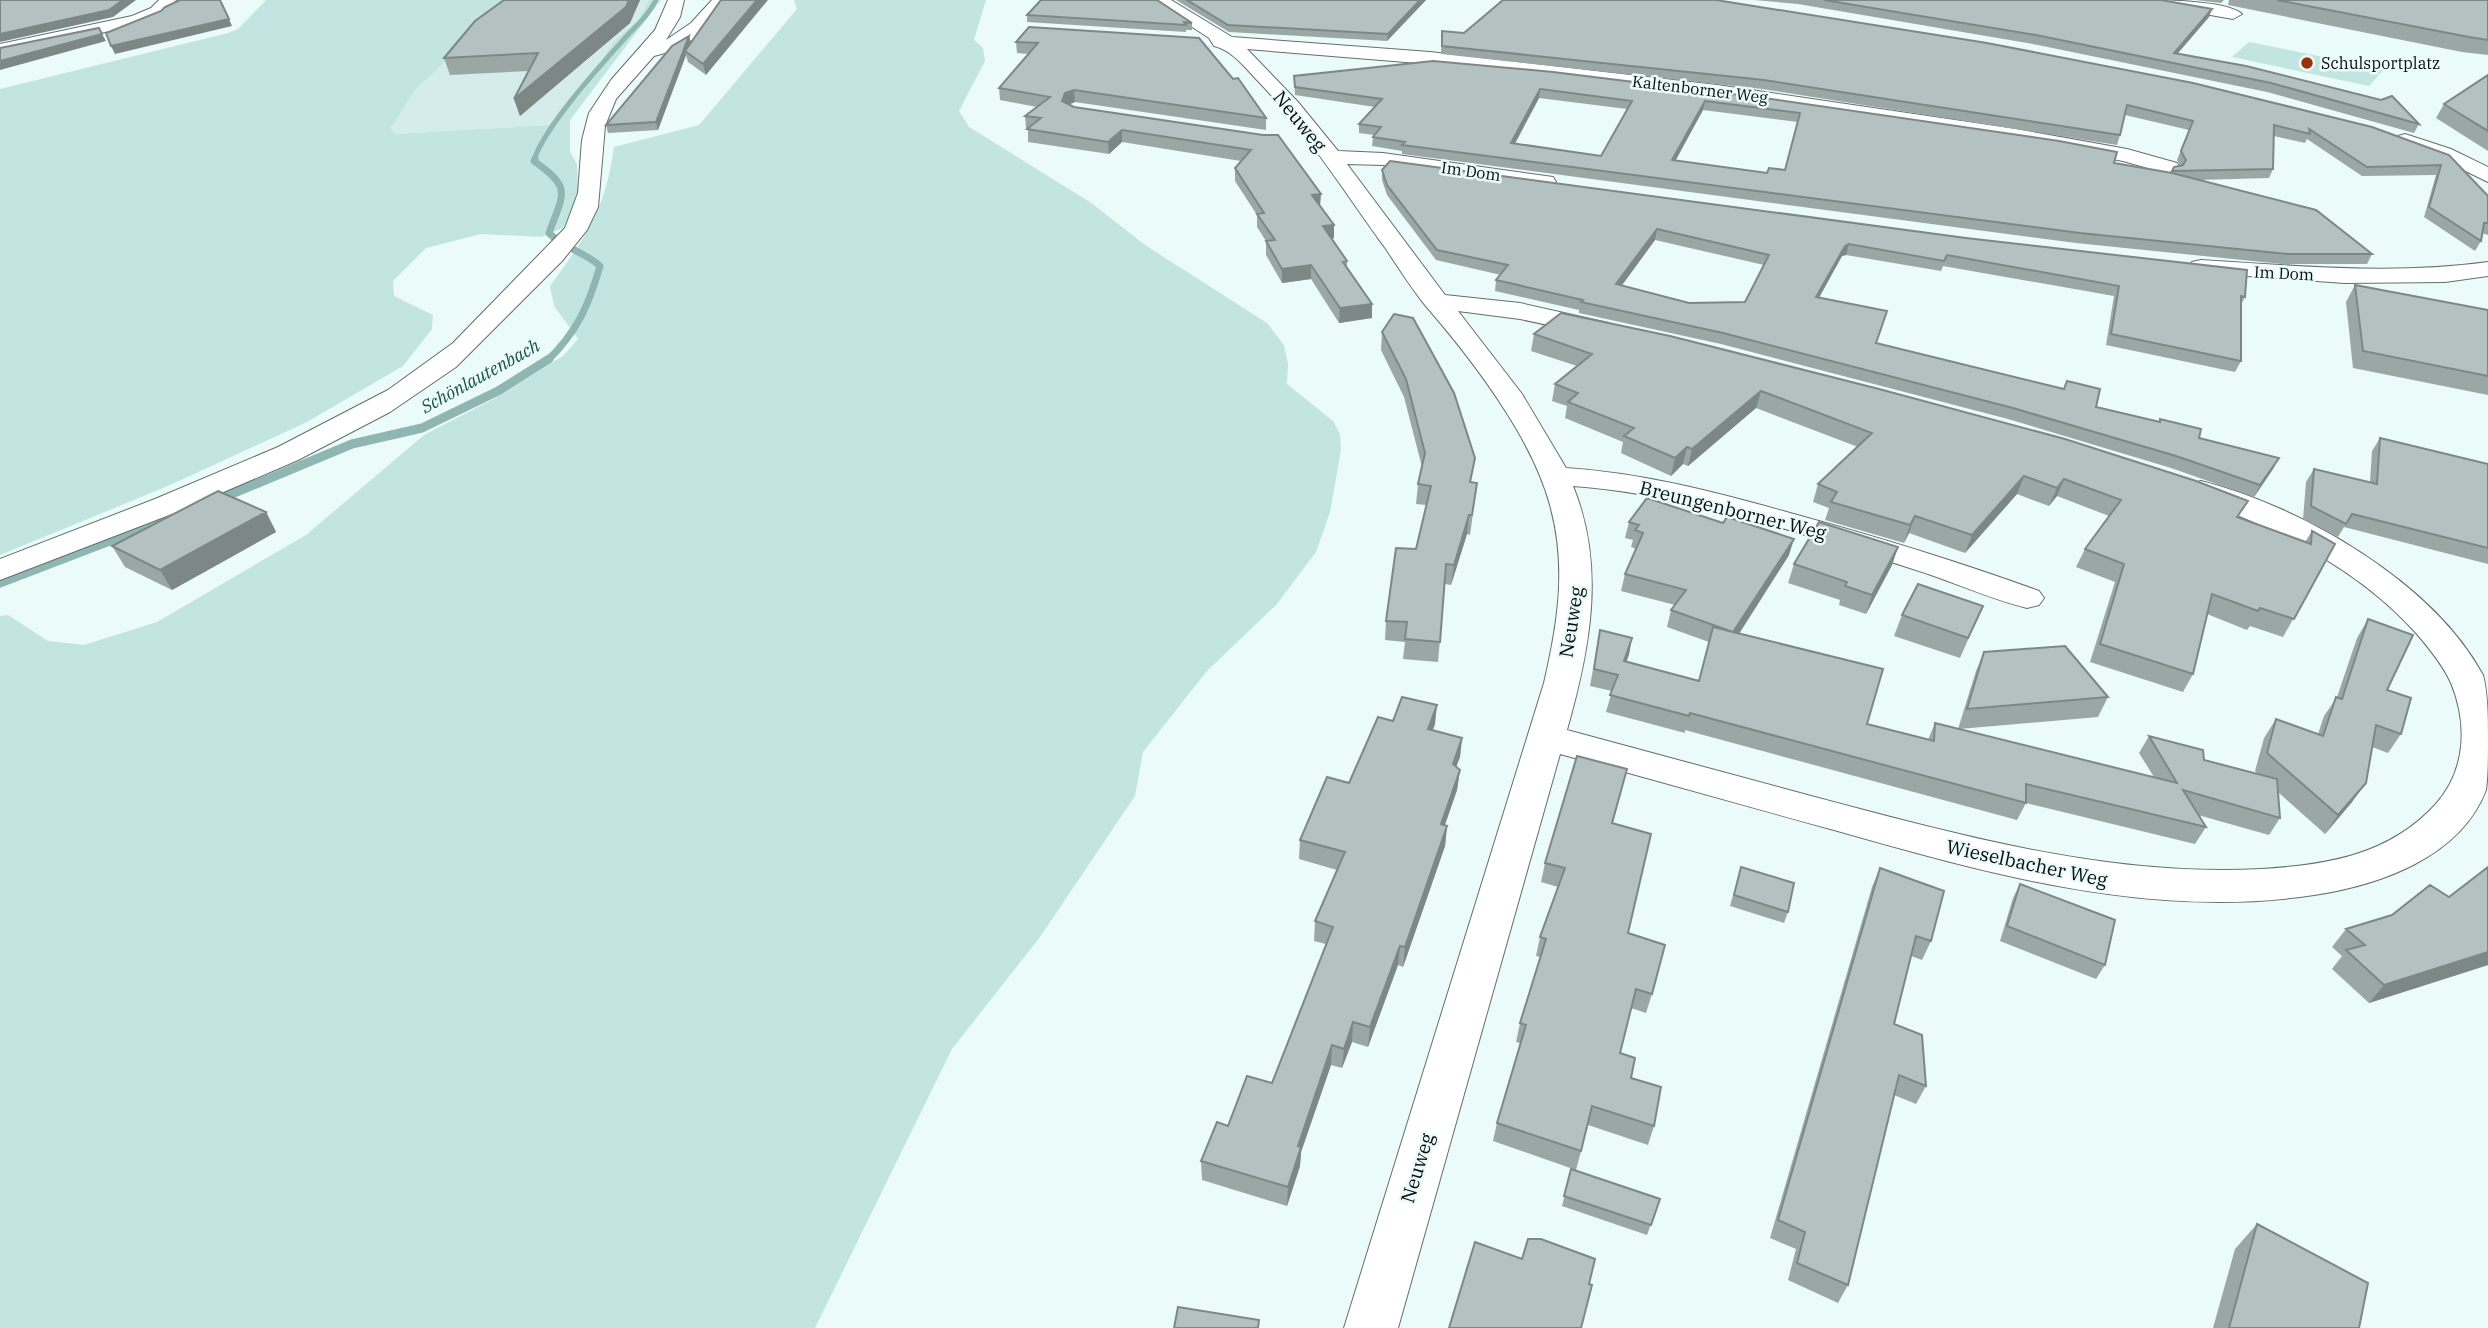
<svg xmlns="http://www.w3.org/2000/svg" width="2488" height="1328" font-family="'IBM Plex Serif',serif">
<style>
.built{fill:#d4edea}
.green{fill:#c3e5e2}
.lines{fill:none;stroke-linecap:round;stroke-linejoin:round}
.stream-far2{stroke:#8fb6b2;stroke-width:5}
.stream-far1{stroke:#8fb6b2;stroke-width:7}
.stream{stroke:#8fb6b2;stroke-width:9}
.minor-casing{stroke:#626f6e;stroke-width:2}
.minor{fill:#fff;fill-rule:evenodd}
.wall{fill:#9aa7a5;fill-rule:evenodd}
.shaded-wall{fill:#7d8886}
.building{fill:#b3c2c0;stroke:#7d8886;stroke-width:2;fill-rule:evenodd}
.poi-dot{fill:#983209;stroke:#ebfbf9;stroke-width:2.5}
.labels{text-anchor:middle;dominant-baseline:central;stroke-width:5;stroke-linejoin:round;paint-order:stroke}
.far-poi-label{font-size:16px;fill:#080d0d;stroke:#ebfbf9;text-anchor:start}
.far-street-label{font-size:16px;fill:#080d0d;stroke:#ebfbf9}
.far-water-label{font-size:18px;font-style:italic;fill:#1a524e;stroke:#ebfbf9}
.street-label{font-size:19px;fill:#080d0d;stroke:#ebfbf9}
</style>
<rect width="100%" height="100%" fill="#ebfbf9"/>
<path class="built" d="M511,0H649L639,19L613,42L599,65L549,125L395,134L391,128L415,90Z"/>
<path class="green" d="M266,0H511L415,90L391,128L395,134L549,125L599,65L613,42L639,19L649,0H661L570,120V152L577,164L578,192L574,210L563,228L541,237L481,234L426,248L393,281L394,296L433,315L432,329L403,366L307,422L168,486L0,555V89L228,33L238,29Z
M794,0H986L974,40L983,48L985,61L959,111L969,127L1090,202L1145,245L1267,323L1284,345L1288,364L1287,384L1333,421L1340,434L1341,450L1330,512L1316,552L1277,604L1207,671L1143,752L1135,796L1040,937L952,1049L815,1328H0V616L8,615L48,641L84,645L157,622L306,535L424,435L497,397L563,356L578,339L554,306L550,286C587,235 605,211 614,147L699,125L797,9Z
M2249,42L2384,69L2369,86L2232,57Z"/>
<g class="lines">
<path class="stream-far2" d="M534,160C545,126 600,66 625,38C637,25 648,16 656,0"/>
<path class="stream-far1" d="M535,159L534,161C572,188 564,192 549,233C563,248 585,252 600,266C589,305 577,332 547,361"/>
<path class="stream" d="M215,501L352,444L422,428L498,391L549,359
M0,583L167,519"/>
<defs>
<path id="minor" d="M159,0H176L163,16L143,24L0,54V44L132,16L151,8Z
M668,0H684L680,17L666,40L691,23L712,0H729L695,38L676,50L654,56L616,99L605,126L598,207L587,230L562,261L456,367L390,412L298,460L177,512L0,580V559L155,499L278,447L388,390L453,343L565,228L578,193L582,140L589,113L611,80L655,30Z
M1151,0H1171L1232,37L1430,52L1717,85L2016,129L2127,149L2177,163L2180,168L2177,173L2169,174L2123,161L2016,141L1717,97L1430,64L1247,49L1298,102L1338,151L1383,153L1553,177L1556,182L1553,187L1545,189L1383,165L1347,164L1445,295L1520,303L1608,323L1612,328L1608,333L1599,336L1520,319L1458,311L1522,394L1566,468C1642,473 1716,492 1790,513C1874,536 1957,561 2039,591L2044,598L2039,605L2027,608C1994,600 1963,586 1931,575C1821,539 1688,494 1573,486C1606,567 1590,649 1567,730C1648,752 1730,774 1811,796C1959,835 2107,877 2261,869C2327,865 2389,855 2435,805C2466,771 2468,724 2451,683C2443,665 2429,648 2416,633C2356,566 2274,528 2190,496L2186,490L2190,484L2201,481C2301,506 2433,582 2483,675C2488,693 2488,719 2488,739C2488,754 2488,776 2486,790C2460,858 2379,885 2314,895C2151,920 1989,874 1834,830C1742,805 1651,779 1560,754L1398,1328H1344L1544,683C1558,623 1567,566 1550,505C1543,479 1530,452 1516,428C1490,384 1458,343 1425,305C1412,289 1398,267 1386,249C1343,190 1306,130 1255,78C1243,65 1231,50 1214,46L1209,38Z
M2146,0C2165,0 2229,1 2242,14L2233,19L2154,5Z
M2405,134L2451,149L2488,167V182L2437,157L2398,144L2395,140L2398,136Z
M2201,260C2297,266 2393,275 2488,262V276L2445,282L2344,283L2192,272L2189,267L2192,262Z"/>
</defs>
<use href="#minor" class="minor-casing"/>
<use href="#minor" class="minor"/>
</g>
<path class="wall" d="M505,0H640L630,23L520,116L514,99L529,71L450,75L444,58Z
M721,0L706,75L688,62L686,55L658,130L608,133L606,125L689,36L691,43Z
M1176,0H1426L1387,41L1229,32Z
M1716,0L2449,155L2488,196V235L2482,233L2481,241L2475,251L2424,217L2436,175L2362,176L2307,139L2305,143L2274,136L2273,169L2269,178L2198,180L2372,254L2367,264H2282L2076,243L1402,154V151L1372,146L1373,137L1374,135L1359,133V124L1375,107L1295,95L1294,76L1553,72L2171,173L2174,167L2180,165L2177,160L2189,130L2125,115L2120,135L2117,145L1762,89L1441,54L1442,31L1464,33ZM1539,98L1627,109L1601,156L1515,144ZM1703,110L1798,122L1785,170L1767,173L1675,160Z
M1754,0H2161L2209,17L2178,53L2419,124L2414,133L2267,92L2033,44L1798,4Z
M2195,0H2224L2221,3Z
M2229,0H2488V55L2462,52L2228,5Z
M1027,15L1192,23V30H1186V32L1027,22Z
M1029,27L1233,79L1266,118V130L1075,102L1069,105L1074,107L1263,135L1334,225V238H1331L1347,261V267L1372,318L1339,323L1311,279L1282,283L1266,255V241L1257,227V215L1235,181V168L1241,161L1122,142L1109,154L1028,142V129L1026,128L1025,116L1037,107L1000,100L999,88L1028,54L1017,53L1016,42Z
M2488,75V151L2436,118L2444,104Z
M1382,170L2245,297L2241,305V361L2235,372L2106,345L2114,296L1943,266L1941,271L1846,255L1842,256L1819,298L1876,343L2096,407L2159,422L2160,419L2199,438L2273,469L2254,497L2171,468L2008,419L1721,344L1579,313V310L1495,291L1496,280L1501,275L1436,260L1387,195L1382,180ZM1655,240L1764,265L1745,302L1689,303L1621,285Z
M2355,285L2488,310V395L2353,368L2346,302Z
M1561,313L2239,518L2305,542L2312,531L2335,544L2283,637L2250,626L2247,630L2207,614L2193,674L2183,692L2090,662L2115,582L2076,567L2085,549L2109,516L2057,496L2049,506L2017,494L1965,553L1909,533L1904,543L1825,520L1829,508L1813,502L1818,484L1858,447L1756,408L1688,466L1683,464L1671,476L1621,453L1623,442L1565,418L1567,406L1552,401L1555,384L1577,366L1531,351L1534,334Z
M1382,332L1471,482L1477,483L1470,535L1467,534L1451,585L1445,584L1438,662L1403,659L1405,642L1385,640L1386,621L1416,549L1426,505L1416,504L1418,484L1422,467L1404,397L1381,350Z
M2380,438L2488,464V564L2344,527L2338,537L2303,519L2306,482L2314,469L2370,482L2372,451Z
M266,512L276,532L172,590L125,567L112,546Z
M1629,522L1789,555L1739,634L1867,724L1928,740L1935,723L1958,729L1976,671L1984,652L2108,697L2098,717L1959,729L2154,777L2139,753L2149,736L2204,760L2258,774L2255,771L2264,738L2276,719L2318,734L2324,716L2337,697L2357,638L2368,619L2387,690L2401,734L2388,753L2372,747L2352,802L2325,834L2278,792L2280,818L2269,835L2198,815L2206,827L2195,844L2026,803L2017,820L1685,730V733L1606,712L1612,691L1590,686L1600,630L1632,638L1626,662L1699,680L1709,642L1667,627L1671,610L1675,605L1621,591L1625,574L1636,549L1631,547L1633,540L1625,538Z
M1898,547L1892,565L1866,614L1839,605L1840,600L1788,583L1794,564Z
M1902,615L1974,626L1960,658L1894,636Z
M1393,721L1435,724L1433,730L1462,738L1460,757L1456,767L1460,770L1457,790L1445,825L1447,826L1445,846L1403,967L1398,965L1368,1047L1352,1042L1342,1068L1331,1065L1301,1152L1300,1166L1287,1206L1202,1180L1201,1161L1228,1126L1272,1083L1326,944L1314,941L1315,921L1337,870L1299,859L1300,840L1349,783Z
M1627,769L1613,823L1628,933L1652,994L1646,1013L1631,1008L1620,1053L1654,1126L1648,1145L1588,1125L1576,1170L1493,1141L1497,1123L1520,1043L1516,1042L1520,1023L1540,957L1536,956L1540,937L1558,887L1541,882L1545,863Z
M1741,867L1788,912L1784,923L1730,906Z
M1880,868L1931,941L1922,960L1911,956L1894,1024L1926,1086L1916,1104L1894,1095L1848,1285L1838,1303L1788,1280L1796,1249L1770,1238L1872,887Z
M2020,884L2105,965L2096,979L2000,941L2013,898Z
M2449,897L2488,965L2369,1003L2332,969L2342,956L2332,947L2346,929Z
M1571,1169L1660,1199L1647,1235L1562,1206Z
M2257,1224L2359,1328H2213L2235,1249Z"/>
<path class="shaded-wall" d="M123,0H136L113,17L0,42V34Z
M629,0H640L630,23L520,116L514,99Z
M757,0H768L706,75L703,64Z
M1420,0H1426L1387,41L1388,34Z
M2212,9L2209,17L2171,61L2174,53Z
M229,19L232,26L115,54L111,46Z
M102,34L106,41L0,70V61Z
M689,36L691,44L685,51L686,55L658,130L656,122Z
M1540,89L1539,98L1510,152L1511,143Z
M1074,90L1075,102L1066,105L1062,101L1065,93Z
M1705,101L1703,110L1671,169L1672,160Z
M1122,130V142L1109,154L1108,142Z
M1321,194L1320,207L1312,195Z
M1334,225V238L1322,240L1323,226Z
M1657,229L1655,240L1615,295L1616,284Z
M1849,244L1846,255L1842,256L1813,308L1816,297L1845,246Z
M1311,265V279L1282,283V269Z
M1372,304V318L1339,323L1340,308Z
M1761,391L1756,408L1688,466L1692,449Z
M1687,447L1683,464L1671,476L1675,458Z
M2279,458L2273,469L2254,497L2260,485Z
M2024,476L2017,494L1965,553L1972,535Z
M2064,479L2057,496L2049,506L2057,488Z
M266,512L276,532L172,590L160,570Z
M1469,515L1467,534L1451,585L1454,565Z
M1915,516L1909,533L1904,543L1910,525Z
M1794,539L1789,555L1729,649L1733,632Z
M1898,547L1892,565L1866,614L1872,595Z
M1632,638L1629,655L1620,678L1624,661Z
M1437,705L1435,724L1425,749L1428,729Z
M1462,738L1460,757L1450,783L1453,764Z
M1460,770L1457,790L1438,844L1441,824Z
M2366,783L2352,802L2325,834L2338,815Z
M1447,826L1445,846L1403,967L1405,947Z
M1400,946L1398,965L1368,1047L1370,1027Z
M2488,952V965L2369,1003L2384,985Z
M1353,1022L1352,1042L1342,1068L1344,1049Z
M1332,1045L1331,1065L1301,1152L1300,1166L1287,1206L1288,1187L1298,1146Z"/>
<path class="building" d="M0,0H123L109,10L0,34Z
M180,0H220L229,19L111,46L106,33L161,11L165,7Z
M504,0H629L626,7L514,99L538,53L444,58L475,21Z
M721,0H757L703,64L685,51Z
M1041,0H1157L1192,23L1184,22L1186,25L1027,15Z
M1187,0H1420L1388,34L1228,25Z
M1503,0H1716L1987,43L2193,83L2372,127L2449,155L2488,196V223H2484L2481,241L2429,207L2441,165L2367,167L2309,129L2310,134L2274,125L2273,169L2172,171L2174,167L2183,165L2186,160L2181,151L2193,121L2127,105L2120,135L1764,80L1442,46V31L1464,33Z
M1824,0H2161L2212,9L2174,53L2246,66L2381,100L2392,96L2419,124L2271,83L2036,35Z
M2277,0H2488V40L2469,37Z
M1029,27L1199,38L1233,79L1238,78L1266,118L1074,90L1065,93L1062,101L1074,107L1263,135H1278L1321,194L1312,195L1334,225L1323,226L1347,261L1343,262L1372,304L1340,308L1311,265L1282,269L1266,241L1275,240L1257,214L1264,213L1235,168L1251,150L1122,130L1108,142L1027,129L1041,118L1025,116L1050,97L999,88L1038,43L1016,42Z
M99,28L102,34L0,61V48Z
M689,36L656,122L606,125L672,46Z
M1433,61L1553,72L1764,98L2059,141L2117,152L2114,163L2172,173L2316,210L2372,254H2287L2080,233L1402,145L1405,142L1373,137L1381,127L1359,124L1382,99L1295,87L1294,76ZM1540,89L1632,101L1601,156L1511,143ZM1705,101L1800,113L1785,170L1769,168L1767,173L1672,160Z
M2488,75V131L2444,104Z
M1390,161L1966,238L2247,270L2245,297L2241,296V361L2111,334L2119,286L1947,255L1944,261L1849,244L1845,246L1816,297L1887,311L1876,343L2064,389L2067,381L2100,389L2096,407L2160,422V419L2201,429L2199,438L2279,458L2260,485L2176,456L2013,408L1723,333L1581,302L1583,300L1496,280L1508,265L1437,250L1387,185L1382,170ZM1657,229L1769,255L1745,302L1689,303L1616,284Z
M2355,285L2488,310V376L2363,351Z
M1561,313L1670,336L1879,389L2065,439L2196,481L2248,501L2237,517L2311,544L2312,531L2335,544L2294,619L2260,608L2258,611L2212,594L2193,674L2100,644L2124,564L2085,549L2121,500L2064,479L2057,488L2024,476L1972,535L1915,516L1910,525L1831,502L1837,492L1818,484L1872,433L1761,391L1692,449L1687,447L1675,458L1624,436L1634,428L1568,402L1578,393L1555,384L1592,354L1534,334Z
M1394,314L1413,318L1454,393L1475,458L1470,482L1477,483L1472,515H1469L1454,565L1446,564L1440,642L1405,639L1407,622L1386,621L1396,548L1416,549L1431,486L1418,484L1425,453L1406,379L1382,332Z
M2380,438L2488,464V548L2352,514L2346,524L2311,506L2314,469L2377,484Z
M218,491L266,512L160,570L112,546Z
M1647,498L1723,523L1727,517L1794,539L1733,632L1883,669L1867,724L1934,741L1935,723L2177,783L2149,736L2203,750L2204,760L2277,779L2280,818L2183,790L2206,827L2026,784V803L1690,713L1689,716L1610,695L1618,675L1594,669L1600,630L1632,638L1624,661L1699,681L1713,627L1733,632L1671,610L1686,590L1625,574L1643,533L1635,530L1639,525L1629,522Z
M1819,522L1898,547L1872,595L1845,586L1847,582L1794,564Z
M1918,584L1983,606L1968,638L1902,615Z
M2368,619L2413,635L2387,690L2411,698L2401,734L2376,725L2366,783L2338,815L2267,753L2276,719L2323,736L2336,697L2342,699Z
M2065,646L2108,697L1967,709L1984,652Z
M1402,697L1437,705L1428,729L1462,738L1453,764L1460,770L1441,824L1447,826L1405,947L1400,946L1370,1027L1353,1022L1344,1049L1332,1045L1298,1146L1301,1147L1288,1187L1201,1161L1217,1122L1228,1126L1247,1076L1272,1083L1333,927L1315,921L1345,852L1300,840L1327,777L1349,783L1378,717L1393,721Z
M1577,756L1627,769L1612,823L1651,834L1628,933L1665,945L1652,994L1636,989L1620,1053L1635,1058L1631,1078L1661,1087L1654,1126L1592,1106L1581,1151L1497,1123L1526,1025L1520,1023L1546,939L1540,937L1565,868L1545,863Z
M1741,867L1794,883L1788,912L1734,895Z
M2488,867V952L2384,985L2346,950L2365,945L2346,929L2392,915L2430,885L2449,897Z
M1880,868L1944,891L1931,941L1916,936L1894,1024L1922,1035L1926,1086L1899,1075L1848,1285L1797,1263L1805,1232L1778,1220Z
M2020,884L2115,920L2105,965L2007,926Z
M1571,1169L1660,1199L1651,1225L1564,1196Z
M2257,1224L2368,1283L2359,1328H2229Z
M1528,1239H1541L1595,1259L1589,1284L1592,1285L1581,1328H1449L1475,1242L1522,1259Z
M1178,1307L1259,1320L1258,1328H1174Z"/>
<circle class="poi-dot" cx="2307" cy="63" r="7"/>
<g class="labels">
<g class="far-poi-label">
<text x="2321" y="63">Schulsportplatz</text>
</g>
<g class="far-street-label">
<text transform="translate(1700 89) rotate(7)">Kaltenborner Weg</text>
<text transform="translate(1471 171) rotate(8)">Im Dom</text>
<text transform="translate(2284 273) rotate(3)">Im Dom</text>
</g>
<g class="far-water-label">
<text transform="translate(480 376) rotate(-29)">Schönlautenbach</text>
</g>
<g class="street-label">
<text transform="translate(1300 121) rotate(51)">Neuweg</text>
<text transform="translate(1733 510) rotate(14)">Breungenborner Weg</text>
<text transform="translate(1571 622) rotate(-81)">Neuweg</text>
<text transform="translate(2027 863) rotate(12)">Wieselbacher Weg</text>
<text transform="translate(1417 1168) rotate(-73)">Neuweg</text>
</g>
</g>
</svg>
